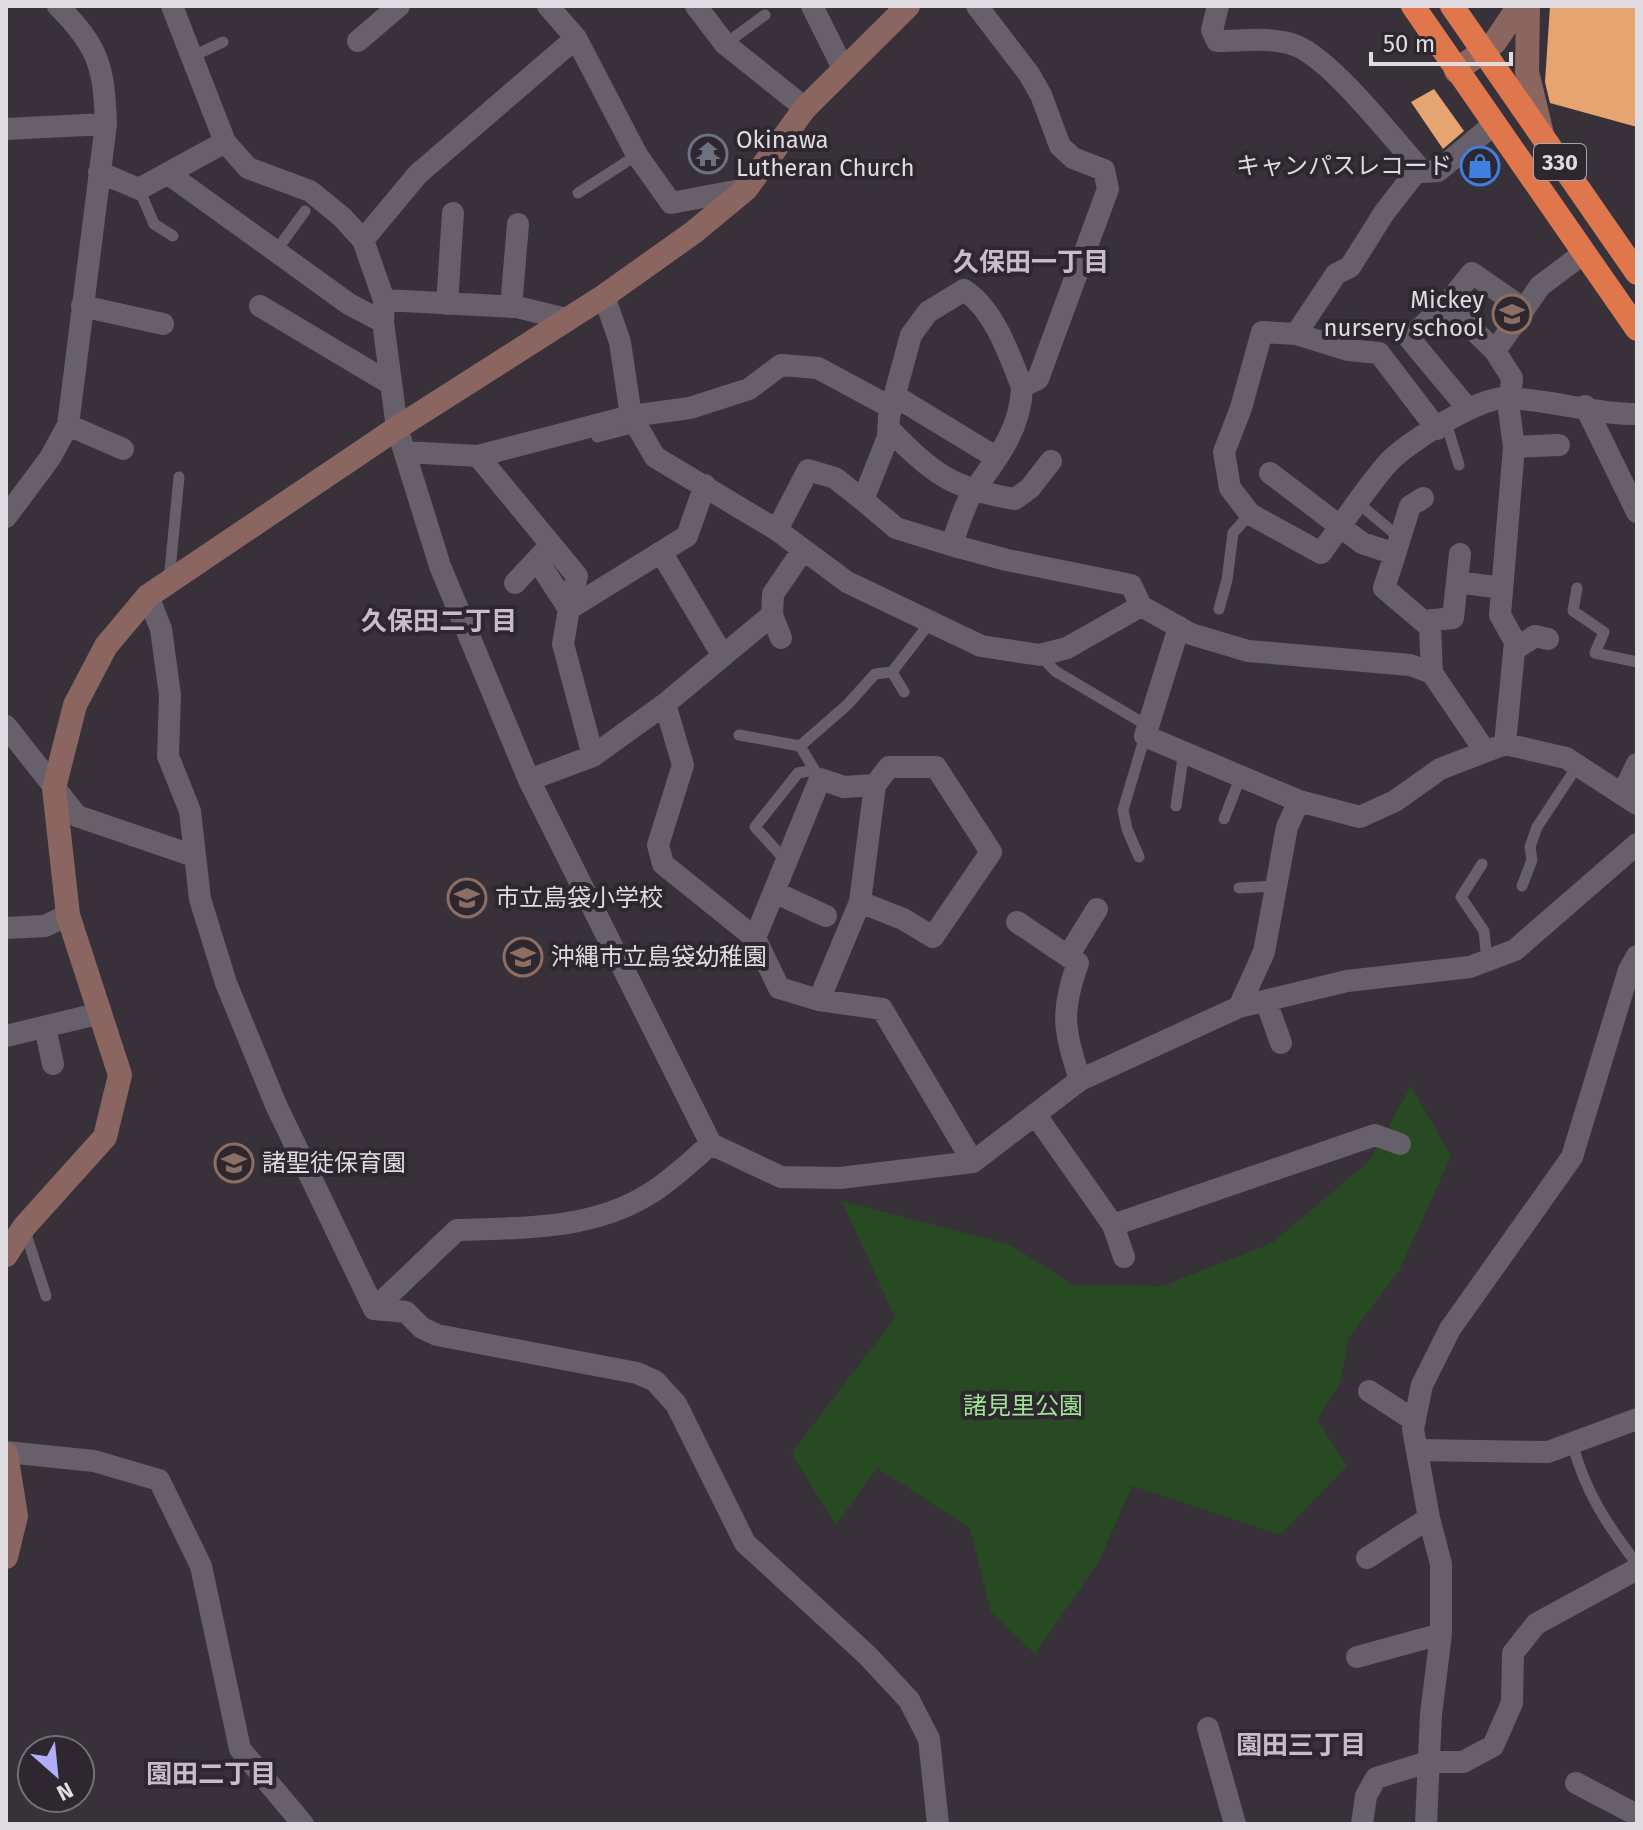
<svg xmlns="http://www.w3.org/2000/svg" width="1643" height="1830" font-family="'Fira Sans','Noto Sans JP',sans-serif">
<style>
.green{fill:#274a22}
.building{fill:#e6a470}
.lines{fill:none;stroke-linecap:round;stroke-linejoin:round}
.lane{stroke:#675f69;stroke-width:11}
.street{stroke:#675f69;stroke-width:22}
.secondary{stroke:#8b6660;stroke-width:24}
.highway{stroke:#e0774c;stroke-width:24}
.labels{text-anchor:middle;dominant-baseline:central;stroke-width:8;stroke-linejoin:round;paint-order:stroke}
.shield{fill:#2e272f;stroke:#aaa5ab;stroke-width:2}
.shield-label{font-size:22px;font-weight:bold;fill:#dfdbe0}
.poi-label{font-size:24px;fill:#dfdbe0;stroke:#2e272f;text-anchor:start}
.park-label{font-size:24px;fill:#9de592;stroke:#2e272f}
.neighbourhood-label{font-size:26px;font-weight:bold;fill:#c6bdc8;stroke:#2e272f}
</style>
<rect width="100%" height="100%" fill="#38313a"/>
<path class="green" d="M1411,1086L1451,1156L1400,1269L1349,1337L1340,1383L1317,1419L1347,1466L1280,1535L1132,1486L1099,1561L1035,1654L991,1612L970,1528L877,1468L836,1525L791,1453L895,1318L842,1201L1011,1245L1073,1285L1162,1286L1272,1243L1369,1161Z"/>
<path class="building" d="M1550,6H1637V127L1550,103L1545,82Z
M1434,89L1464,131L1443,149L1411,102Z"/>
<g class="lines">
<path class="lane" d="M725,44L765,15
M191,57L223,42
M139,189L154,224L173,236
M578,193L637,155
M276,251L305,211
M1446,423L1459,465
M597,437L636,427
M1358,503L1400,538
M169,581L179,477
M1577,588L1573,611L1604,632L1595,653L1637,662
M1219,609L1227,580L1233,533L1250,514
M1040,655L1055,671L1148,726
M892,672L904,692
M739,735L800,746
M820,779L800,746L847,705L875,674L892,672L929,624
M1176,806L1184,751
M1224,819L1241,776
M1139,857L1127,829L1123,810L1145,736
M786,861L755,827L798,773L814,770
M1482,864L1461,897L1484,931L1487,960
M1522,886L1532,860L1530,847L1537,827L1578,765
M1239,888L1275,886
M24,1228L46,1296
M1573,1445C1585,1492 1608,1526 1637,1564"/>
<path class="street" d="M172,6L225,142L248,168L310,191L342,217L363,240L384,300L383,322L397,428L440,566L529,780L711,1144L781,1177L840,1178L973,1162L1080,1080L1239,1007L1347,981L1470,967L1515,950L1637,844
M548,6L576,38L637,155L671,203L746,189
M696,6L725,44L805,108
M812,6L844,70
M977,6L1029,74L1041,95L1060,146L1073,158L1104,170L1108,189L1038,379L1022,387C1021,429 997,459 973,492C963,507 958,529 951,545L1007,560L1131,585L1141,606
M1218,6L1212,30L1217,41C1241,41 1274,36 1297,46C1334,62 1394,140 1423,172L1438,171L1494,124
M358,41L399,6
M6,129L106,124
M1419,168L1384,213L1350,267L1336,274L1296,334L1262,332L1241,408L1224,452L1230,488L1250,514L1321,553C1343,523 1363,492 1387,464C1404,444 1478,398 1504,398C1549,399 1592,414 1637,414
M99,172L139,189L225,142
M170,175L349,304L383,322
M363,240L418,174L576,38
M604,296L620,342L631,416L655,457L777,530L847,582L981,646L1040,655L1067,648L1141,606L1191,634L1248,651L1410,665L1432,673L1485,751
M384,300L517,307L566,319
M447,304L453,213
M1447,304L1495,351
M82,306L163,324
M260,306L391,384
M511,307L518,224
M1296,334L1348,350L1379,353L1437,429
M895,396L997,458
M1585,406L1637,512
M1468,409L1409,338L1447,304L1472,273L1524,309
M68,425L123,449
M889,429C932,473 952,489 1015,499L1030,488L1051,461
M1514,447L1559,445
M405,452L478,456L631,416L690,408L749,389L781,365L818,368L892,408
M478,456L577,576L569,609
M1270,473L1362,543L1395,554L1384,588L1430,627L1432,673
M863,500L896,528L951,545
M6,517L50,458L68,425L106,124C104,67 99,47 58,6
M777,530L808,470L835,478L863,500L888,437L889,416L911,335L928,312L964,290C994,309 1009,354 1022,387
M661,552L723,656
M1395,554L1410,506L1423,498
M537,560L569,609
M1457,582L1502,588
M515,583L545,551
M148,596L161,629L170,695L168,756L190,811L200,899L226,983L276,1105L374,1309
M772,615L781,638
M1424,621L1453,618L1460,554
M1179,627L1145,736L1299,801L1360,817L1395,801L1440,769L1505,744L1566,758L1637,804
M1514,650L1535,636L1548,639
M665,704L683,765L658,845L663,864L755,938L779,988L819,1000L882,1009L973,1162
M6,726L77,816L194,856
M1505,744L1515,642L1500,615L1514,447L1509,410L1512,378L1495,351L1540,286L1584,253
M593,756L563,644L569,609L687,536L705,485
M529,780L593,756L665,704L772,615L773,594L803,550
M1623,793L1637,764
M774,892L826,916
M860,902L875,785
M1017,922L1078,963C1060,1013 1064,1030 1080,1080
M6,928L45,926L68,915
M755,938L820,779L844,787L875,785L889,767H936L991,852L933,937L903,919L860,902L819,1000
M1068,956L1097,909
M1266,1001L1281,1043
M1239,1007L1264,952L1287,827L1299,801
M45,1027L53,1064
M6,1036L101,1013
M1035,1114L1113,1225L1375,1135L1400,1144
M1113,1225L1124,1257
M374,1309L406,1312L422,1328L437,1335L637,1373L655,1381L676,1404L745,1543L867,1655L909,1700L929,1739L938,1824
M374,1309L457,1230C521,1228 592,1230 649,1194C671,1181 691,1161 711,1144
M1369,1391L1415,1421
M1417,1450L1548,1452L1637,1419
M6,1452L94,1461L159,1480L201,1566L240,1749L303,1824
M1367,1558L1429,1518
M1357,1657L1441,1634
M1208,1728L1235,1824
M1576,1783L1637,1815
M1362,1824L1366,1796L1376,1778L1428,1762H1463L1493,1746L1512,1703L1513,1653L1536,1624L1637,1569
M1426,1824L1431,1714L1441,1634V1564L1429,1518L1413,1429L1422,1385L1450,1329L1572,1157L1629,970L1637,956"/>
<path class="secondary" d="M1528,6L1527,72L1542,134
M1456,71L1495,42L1519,6
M6,1255L24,1227L105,1137L120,1075L68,915L54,788L75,705L106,646L148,596L397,428L604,296L694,232L746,189L805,108L908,6
M6,1454L16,1516L6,1557"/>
<path class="highway" d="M1413,6L1637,329
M1452,6L1637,273"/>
</g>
<defs>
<symbol id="temple-ring" viewBox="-11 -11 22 22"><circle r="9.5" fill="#2e272f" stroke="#6b7280" stroke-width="1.5"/><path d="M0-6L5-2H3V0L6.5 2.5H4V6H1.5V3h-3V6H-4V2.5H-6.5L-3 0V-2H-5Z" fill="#6b7280"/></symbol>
<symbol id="shop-ring" viewBox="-11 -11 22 22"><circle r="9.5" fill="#2e272f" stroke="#3f7fe0" stroke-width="1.5"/><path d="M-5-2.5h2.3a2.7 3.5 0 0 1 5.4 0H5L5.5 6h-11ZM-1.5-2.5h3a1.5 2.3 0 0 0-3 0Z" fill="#3f7fe0"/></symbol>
<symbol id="school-ring" viewBox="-11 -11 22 22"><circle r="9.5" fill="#2e272f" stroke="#8d6e63" stroke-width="1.5"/><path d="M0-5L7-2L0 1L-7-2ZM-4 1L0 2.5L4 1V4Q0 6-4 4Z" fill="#8d6e63"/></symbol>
</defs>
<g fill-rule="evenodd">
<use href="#temple-ring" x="686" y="132" width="44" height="44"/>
<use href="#shop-ring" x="1458" y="144" width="44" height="44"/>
<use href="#school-ring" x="1490" y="292" width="44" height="44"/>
<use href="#school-ring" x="445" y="876" width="44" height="44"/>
<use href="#school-ring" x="501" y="935" width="44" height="44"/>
<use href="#school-ring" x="212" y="1141" width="44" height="44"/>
</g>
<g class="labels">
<rect class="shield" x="1534" y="144" width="52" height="36" rx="6"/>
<g class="shield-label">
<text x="1560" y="162">330</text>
</g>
<g class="poi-label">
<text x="736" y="140">Okinawa<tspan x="736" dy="28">Lutheran Church</tspan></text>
<text x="1452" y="166" text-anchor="end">キャンパスレコード</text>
<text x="1484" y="300" text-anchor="end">Mickey<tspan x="1484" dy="28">nursery school</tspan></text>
<text x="495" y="898">市立島袋小学校</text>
<text x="551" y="957">沖縄市立島袋幼稚園</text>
<text x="262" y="1163">諸聖徒保育園</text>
</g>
<g class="park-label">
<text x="1023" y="1406">諸見里公園</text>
</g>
<g class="neighbourhood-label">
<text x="1031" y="262">久保田一丁目</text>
<text x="439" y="621">久保田二丁目</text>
<text x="1301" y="1745">園田三丁目</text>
<text x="211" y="1774">園田二丁目</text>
</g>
</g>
<rect width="1643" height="1830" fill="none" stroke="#dfdbe0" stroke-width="16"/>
<g transform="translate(56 1774) rotate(153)"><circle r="38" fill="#2e272f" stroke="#756f76" stroke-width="2"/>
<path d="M0-6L14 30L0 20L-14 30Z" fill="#b0aefa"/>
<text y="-12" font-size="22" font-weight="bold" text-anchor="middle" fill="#dfdbe0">N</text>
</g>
<path d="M1371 52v12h140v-12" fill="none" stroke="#dfdbe0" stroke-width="4"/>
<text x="1383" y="52" font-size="24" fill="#dfdbe0" stroke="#2e272f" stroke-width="6" paint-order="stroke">50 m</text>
</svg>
